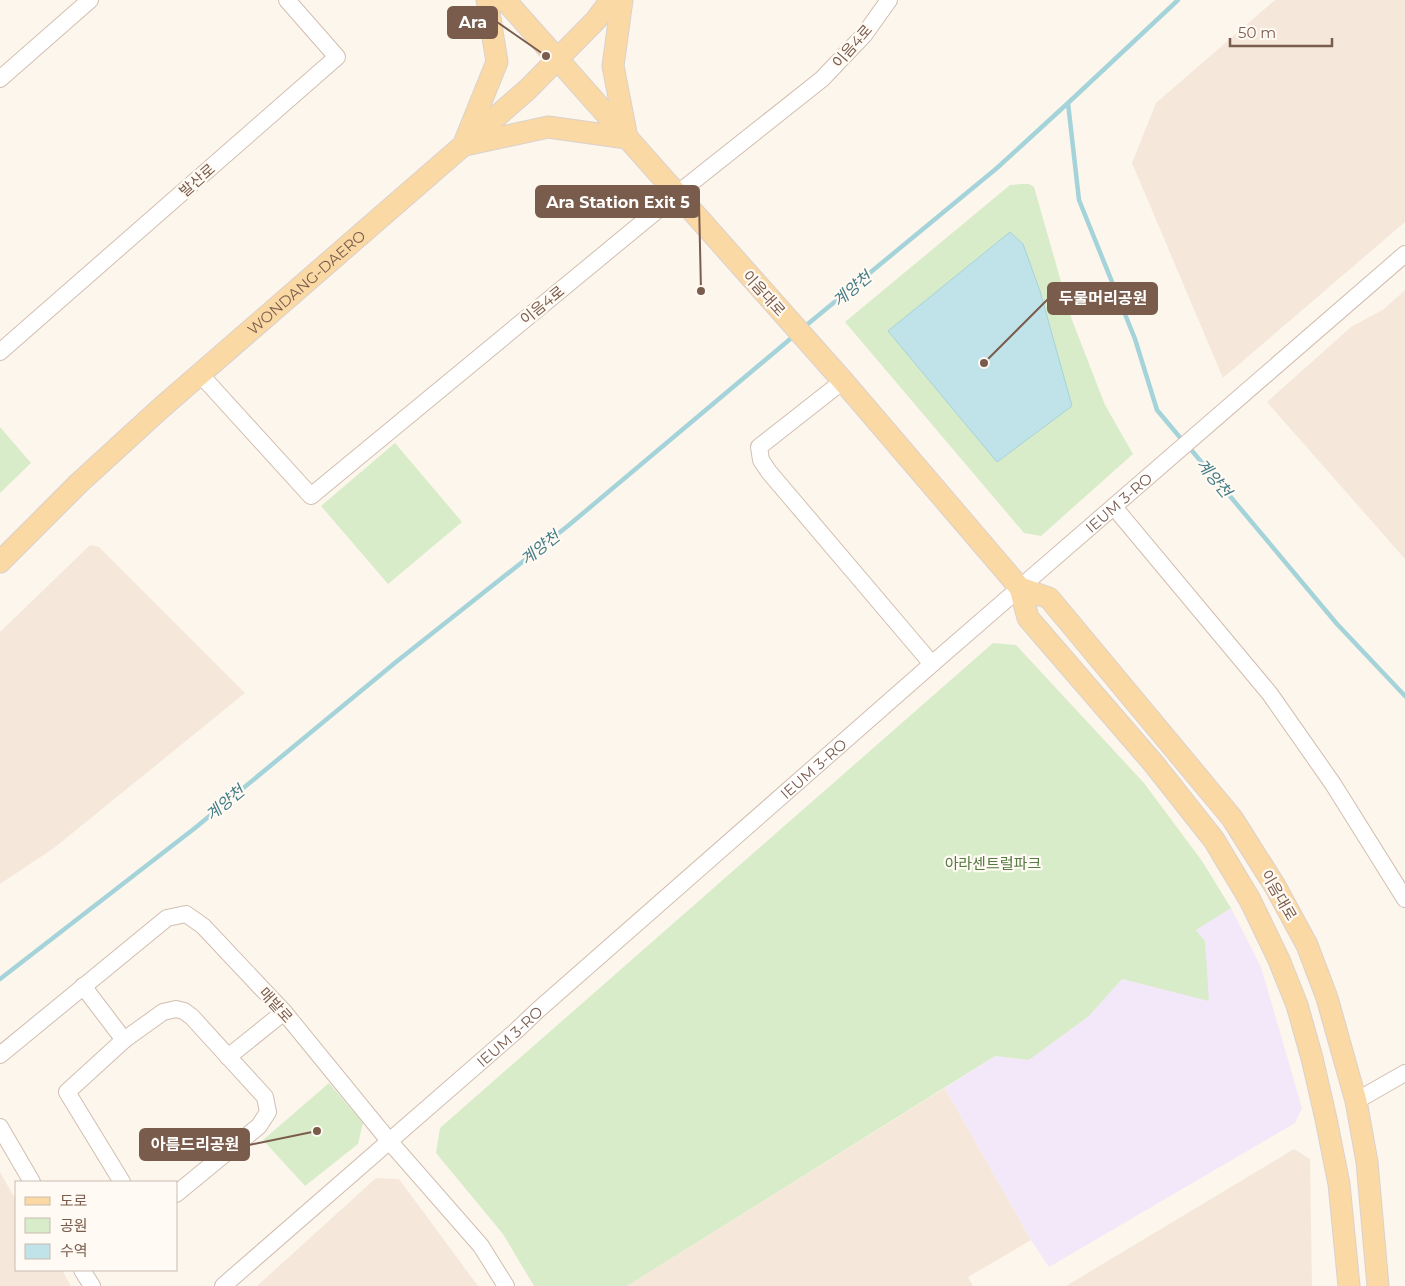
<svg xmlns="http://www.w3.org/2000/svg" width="1405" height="1286" font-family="Montserrat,'Noto Sans KR',sans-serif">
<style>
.residential{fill:#f5e8da}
.education{fill:#f3e8fa}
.green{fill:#d8ecc9}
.water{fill:#bfe3e8;stroke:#a5d3da}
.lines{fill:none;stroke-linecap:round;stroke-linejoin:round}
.stream{stroke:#a5d3da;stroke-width:4.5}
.minor-casing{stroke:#d1beb0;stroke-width:18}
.major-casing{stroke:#dad1cd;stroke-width:23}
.minor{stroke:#fff;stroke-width:16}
.major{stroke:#fbd9a5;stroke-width:21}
.labels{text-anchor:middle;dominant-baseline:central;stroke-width:4.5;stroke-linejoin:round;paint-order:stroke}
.street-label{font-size:15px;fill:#7a5c4d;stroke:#fffaf3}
.park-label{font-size:15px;fill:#537a41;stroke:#fffaf3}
.water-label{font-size:16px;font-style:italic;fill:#437c86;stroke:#fffaf3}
.leader{fill:none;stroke:#7a5c4d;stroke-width:2}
.callout-dot{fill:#7a5c4d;stroke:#fffaf3;stroke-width:2}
.callout{fill:#7a5c4d;stroke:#7a5c4d;stroke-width:2}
.callout-label{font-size:16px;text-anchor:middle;font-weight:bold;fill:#fff}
</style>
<rect width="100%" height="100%" fill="#fdf6ec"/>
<path class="residential" d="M1275,0H1405V222L1223,378L1132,163L1156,103Z
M1405,290V559L1267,402L1351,327L1384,309Z
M90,545L99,547L245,693L54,848L0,884V632Z
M945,1088L1031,1240L968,1277L973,1286H627Z
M1294,1149L1310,1159L1312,1286H1066Z
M0,1172L16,1200V1270H62L71,1286H0Z
M376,1178L399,1179L478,1286H257Z"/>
<path class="education" d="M1231,908L1261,967L1302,1108L1295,1123L1049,1267L1031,1240L945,1088L995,1056L1029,1060L1089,1016L1122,979L1209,1000L1196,930Z"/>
<path class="green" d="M1021,184H1029L1034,187L1072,320L1105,405L1133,454L1041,536L1024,533L845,322L1010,185Z
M0,427L31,463L0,493Z
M395,443L462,522L388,584L321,506Z
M993,643L1016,645L1144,783L1202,861L1231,908L1196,930L1205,941L1209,1001L1122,979L1089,1016L1029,1060L995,1056L627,1286H534L503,1234L436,1153L440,1128Z
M329,1083L363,1123L358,1144L305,1186L263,1140Z"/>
<path class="water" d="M1010,232L1023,244L1040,291L1072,406L997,462L888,331Z"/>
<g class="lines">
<path class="stream" d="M1178,0L1068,103L1079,200L1135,339L1157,410L1183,441
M803,328L997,168L1068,103
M1188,446L1337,624L1405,696
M0,979L195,828L396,662L569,525L795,335"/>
<defs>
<g id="minor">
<path d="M0,79L90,0"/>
<path d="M0,352L337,57L287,0"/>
<path d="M200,374L311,496L677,194L822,79L864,35L889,0"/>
<path d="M843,381L759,447L761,460L769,472L932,664"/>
<path d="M1114,507L1270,694L1333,784L1405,899"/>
<path d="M83,986L124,1040"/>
<path d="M0,1055L167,918L186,914L203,926L284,1012L390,1142L481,1246L506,1286"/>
<path d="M228,1057L284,1012"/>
<path d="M1356,1101L1405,1073"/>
<path d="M0,1127L32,1182"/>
<path d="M122,1182L67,1092L124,1040L163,1012L176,1009L184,1011L192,1017L265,1097L268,1112L259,1126L176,1194"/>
<path d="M82,1270L92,1286"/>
<path id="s1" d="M223,1286L517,1030L538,1010L932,664L1405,254"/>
</g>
<g id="major">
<path d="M505,0L843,381L1020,588L1028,618L1154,764L1214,840L1250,900L1279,960L1297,1005L1312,1058L1326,1119L1339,1184L1349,1286"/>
<path d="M622,0L613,66L627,138"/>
<path d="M465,141L497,62L487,0"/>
<path d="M465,145L548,127L627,138"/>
<path id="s2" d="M0,562L79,483L161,408L527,90L596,20L611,0"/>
<path d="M1020,588L1049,598L1232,818L1275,886L1307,945L1327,998L1356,1101L1367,1162L1378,1286"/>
</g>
</defs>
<use href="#minor" class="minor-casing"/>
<use href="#major" class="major-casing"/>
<use href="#minor" class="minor"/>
<use href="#major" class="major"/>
</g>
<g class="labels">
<g class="street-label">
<text transform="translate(852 46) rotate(-49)">이음4로</text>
<text transform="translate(197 180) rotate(-41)">발산로</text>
<text stroke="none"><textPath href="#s2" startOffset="415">WONDANG-DAERO</textPath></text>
<text transform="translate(764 293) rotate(48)">이음대로</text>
<text transform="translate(542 305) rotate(-39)">이음4로</text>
<text stroke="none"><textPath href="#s1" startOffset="1190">IEUM 3-RO</textPath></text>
<text stroke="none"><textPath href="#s1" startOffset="785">IEUM 3-RO</textPath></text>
<text transform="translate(1279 895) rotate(60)">이음대로</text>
<text transform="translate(276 1005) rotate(48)">매밭로</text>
<text stroke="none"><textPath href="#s1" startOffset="380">IEUM 3-RO</textPath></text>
</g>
<g class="park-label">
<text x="993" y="863">아라센트럴파크</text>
</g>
<g class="water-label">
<text transform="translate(852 289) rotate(-40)">계양천</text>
<text transform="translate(1214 478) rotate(50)">계양천</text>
<text transform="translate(540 548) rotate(-38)">계양천</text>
<text transform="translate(225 803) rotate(-40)">계양천</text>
</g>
</g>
<path class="leader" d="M546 56L497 22M701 291L699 202M984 363L1048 299M317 1131L249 1145"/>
<g class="callout-dot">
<circle cx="546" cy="56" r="5"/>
<circle cx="701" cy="291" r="5"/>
<circle cx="984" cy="363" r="5"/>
<circle cx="317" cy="1131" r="5"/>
</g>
<g class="callout">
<rect x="448" y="7" width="49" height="31" rx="5"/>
<rect x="536" y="186" width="163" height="31" rx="5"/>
<rect x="1048" y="283" width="109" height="31" rx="5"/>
<rect x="140" y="1129" width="109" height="31" rx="5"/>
</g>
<g class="callout-label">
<text x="473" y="28">Ara</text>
<text x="618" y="208">Ara Station Exit 5</text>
<text x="1103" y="304">두물머리공원</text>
<text x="195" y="1150">아름드리공원</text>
</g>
<rect x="15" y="1181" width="162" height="90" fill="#fffaf3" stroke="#cabbb1"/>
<rect x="25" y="1197" width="25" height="8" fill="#fbd9a5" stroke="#cabbb1"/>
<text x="60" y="1206" font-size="15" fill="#7a5c4d">도로</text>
<rect x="25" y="1218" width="25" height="15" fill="#d8ecc9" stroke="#cabbb1"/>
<text x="60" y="1231" font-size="15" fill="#7a5c4d">공원</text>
<rect x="25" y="1244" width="25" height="15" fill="#bfe3e8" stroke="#cabbb1"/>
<text x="60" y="1256" font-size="15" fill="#7a5c4d">수역</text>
<path d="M1230 38v8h102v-8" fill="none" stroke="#7a5c4d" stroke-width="2.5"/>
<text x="1238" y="38" font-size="15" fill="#7a5c4d" stroke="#fffaf3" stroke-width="4" paint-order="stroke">50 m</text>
</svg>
